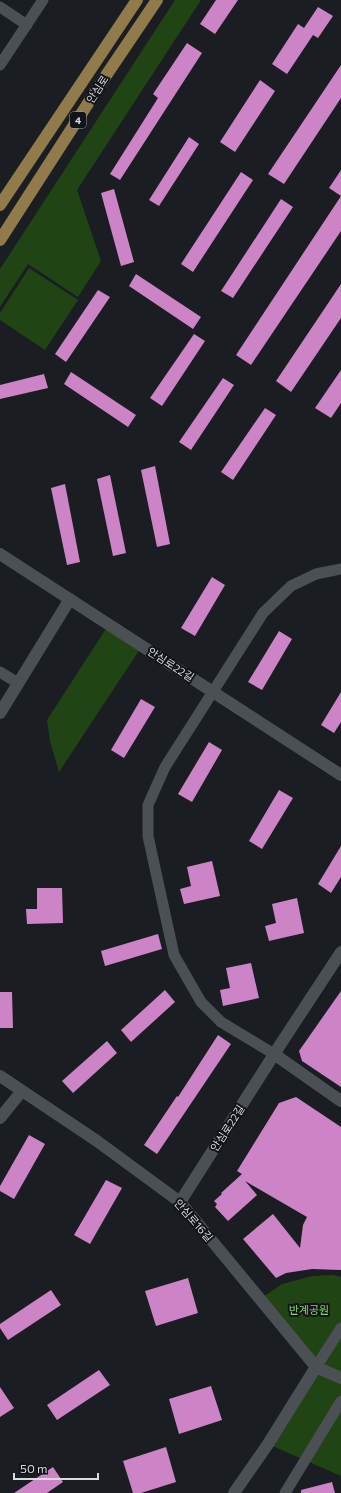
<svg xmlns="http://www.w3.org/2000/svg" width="341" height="1493" font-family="Commissioner,'Noto Sans KR',sans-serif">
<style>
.green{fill:#214415}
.building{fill:#cd84c6}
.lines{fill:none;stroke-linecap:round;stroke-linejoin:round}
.street{stroke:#4b5055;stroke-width:11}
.secondary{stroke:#4b5055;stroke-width:12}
.primary{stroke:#927b4a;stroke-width:12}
.labels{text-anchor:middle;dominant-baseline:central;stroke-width:4;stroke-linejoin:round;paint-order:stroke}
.shield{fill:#111418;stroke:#9c9fa3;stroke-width:1}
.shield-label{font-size:10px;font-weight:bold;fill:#d8dbde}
.street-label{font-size:11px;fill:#d8dbde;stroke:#111418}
.park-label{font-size:11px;fill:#89d571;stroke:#111418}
</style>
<rect width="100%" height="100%" fill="#1a1d22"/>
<path class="green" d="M175,0H201L77,190L101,261L78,297L28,264L0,307V269Z
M29,268L78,300L45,350L0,320V313Z
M109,624L142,646L59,772L50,741L47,720Z
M333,1275L341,1277V1476L268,1444L316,1367L260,1299L282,1284L312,1276Z"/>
<path class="building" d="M216,0H238L215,34L200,24Z
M318,7L333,16L318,38L313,35L287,74L272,64L298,24L304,28Z
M187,43L202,53L120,180L110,174L158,98L153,94Z
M341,65V98L284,184L268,174Z
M260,80L275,91L235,152L220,142Z
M189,137L199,144L159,206L149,200Z
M341,170V231L251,365L236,355L341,196L329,188Z
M241,172L253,180L193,272L181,264Z
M114,189L134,262L121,266L101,193Z
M281,199L293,207L233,298L221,291Z
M136,274L201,317L193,329L129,286Z
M341,284V318L291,392L276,381Z
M98,290L110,297L66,362L55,354Z
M194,334L205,341L162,406L150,398Z
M341,370V403L331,418L315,408Z
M71,372L136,415L128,427L64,384Z
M44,374L48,388L0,399V385Z
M223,378L234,385L191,450L179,442Z
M265,408L276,415L233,480L221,472Z
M155,466L170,544L157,547L141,470Z
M110,475L126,553L113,556L97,479Z
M65,484L80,562L67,565L51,488Z
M212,577L225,585L195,636L181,628Z
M279,631L292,639L262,690L248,682Z
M341,692V722L334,733L321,725Z
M141,699L155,707L124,758L111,750Z
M209,742L222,750L192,802L178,794Z
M279,790L293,798L262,849L249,841Z
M341,846V877L331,893L318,884Z
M212,861L220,896L184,904L180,889L191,886L187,867Z
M37,888H62L63,923L27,924L26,909H37Z
M297,898L304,933L269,941L265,926L276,923L272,904Z
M158,934L162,949L105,966L101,951Z
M251,963L259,998L223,1006L220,990L230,988L226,968Z
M165,990L175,1002L131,1042L121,1030Z
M341,991V1087L302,1061L299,1051Z
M0,992H12L13,1028H0Z
M218,1035L231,1044L157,1154L144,1145L177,1096L178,1097Z
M107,1041L117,1053L73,1093L62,1081Z
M296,1097L341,1127V1270L312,1269L286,1273L276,1278L243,1239L273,1214L300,1248L303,1225L307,1217L245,1181L257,1195L228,1221L215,1207L217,1204L214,1201L222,1194L221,1193L242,1174L237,1171L279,1103Z
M29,1135L45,1144L14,1199L0,1191V1186Z
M106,1180L122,1188L90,1244L74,1235Z
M188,1278L198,1313L156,1326L145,1291Z
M51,1290L61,1305L8,1340L0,1328V1324Z
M99,1370L110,1385L57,1420L47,1405Z
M211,1386L222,1420L179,1434L169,1399Z
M0,1387L14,1408L0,1417Z
M166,1447L176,1482L141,1493H133L123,1461Z
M53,1467L63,1482L47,1493H14Z
M332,1482L335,1493H301V1490Z"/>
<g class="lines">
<path class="street" d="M0,7L27,25
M0,65L43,0
M0,672L18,683
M274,1054L221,1022L201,1002L174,955L148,836V805L165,767L263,613L291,586L316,574L341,569
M316,1367L341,1328
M285,1493L341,1401"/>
<path class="secondary" d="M0,554L341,775
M0,713L70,599
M274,1054L341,1101
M0,1076L97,1141L180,1202L316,1367L341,1378
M0,1118L22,1091
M180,1202L280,1045L341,952
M234,1493L268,1444L316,1367"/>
<path class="primary" d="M0,205L137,0
M0,240L105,77L157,0"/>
</g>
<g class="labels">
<rect class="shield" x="70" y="112" width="16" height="16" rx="3"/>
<g class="shield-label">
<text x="78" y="120">4</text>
</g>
<g class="street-label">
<text transform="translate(97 89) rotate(-57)">안심로</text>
<text transform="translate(171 664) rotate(33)">안심로22길</text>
<text transform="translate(227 1128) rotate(-57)">안심로22길</text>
<text transform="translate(194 1220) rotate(49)">안심로16길</text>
</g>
<g class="park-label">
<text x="309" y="1309">반계공원</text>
</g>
</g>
<path d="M14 1473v6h84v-6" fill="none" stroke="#d8dbde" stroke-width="2"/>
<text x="20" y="1473" font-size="12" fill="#d8dbde" stroke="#111418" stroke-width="3" paint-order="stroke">50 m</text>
</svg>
